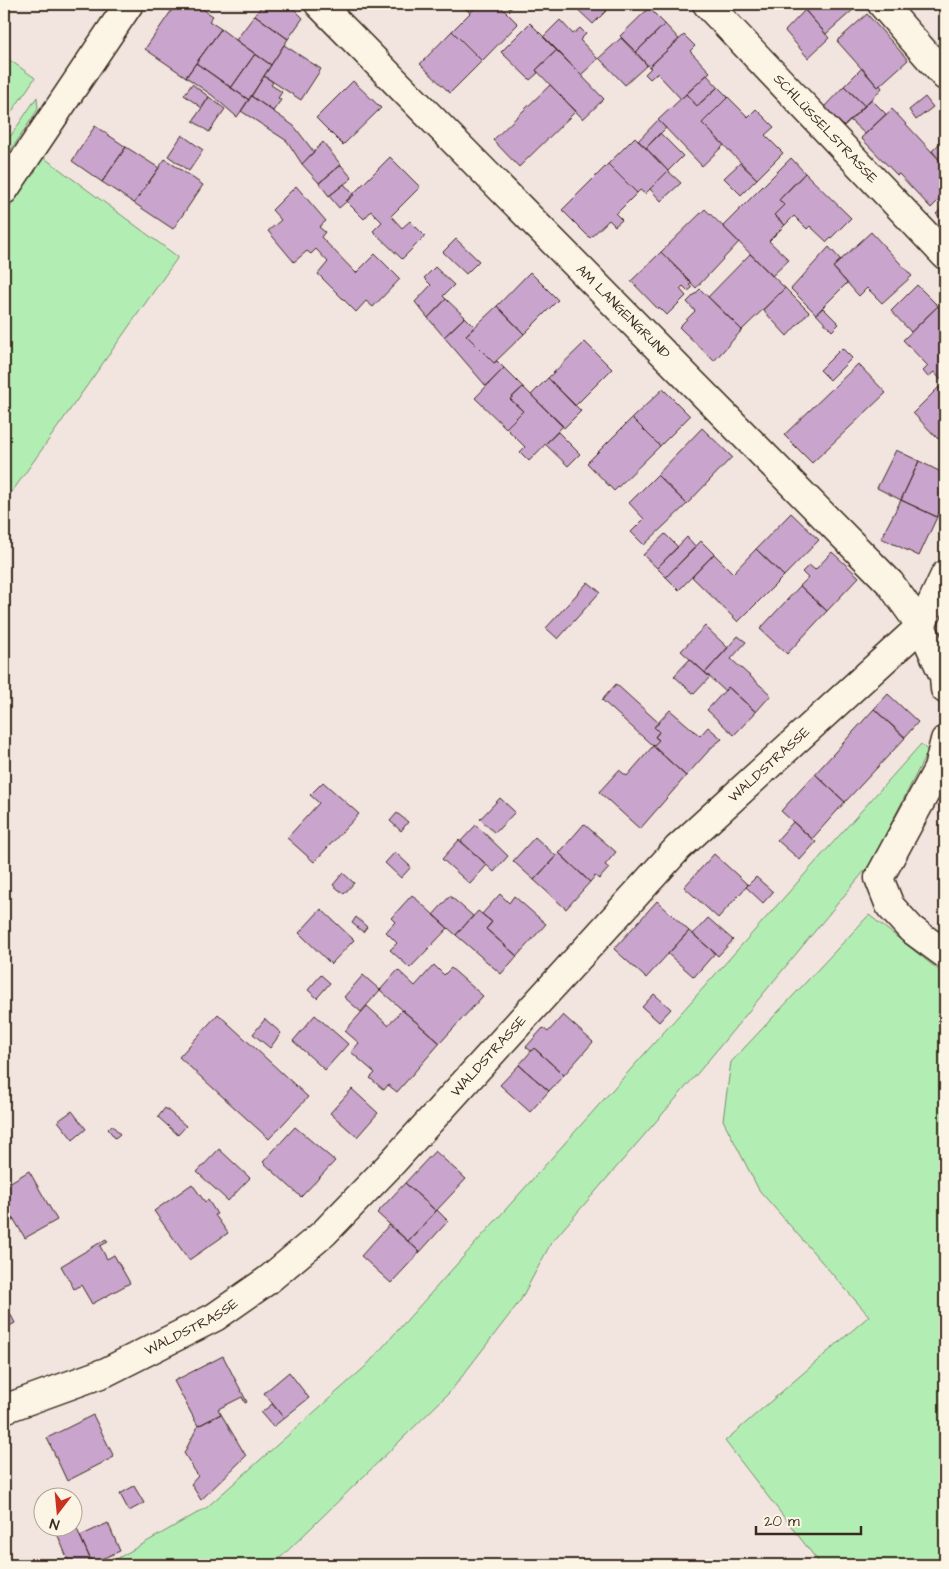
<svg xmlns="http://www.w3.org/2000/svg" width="949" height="1569" font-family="'Architects Daughter',sans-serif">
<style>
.green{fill:#b2eeb4;stroke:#768c69}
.building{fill:#c9a4cd;stroke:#3b2a1e}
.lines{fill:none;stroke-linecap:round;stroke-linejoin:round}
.minor-casing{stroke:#3b2a1e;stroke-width:31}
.minor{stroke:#fcf5e5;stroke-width:28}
.labels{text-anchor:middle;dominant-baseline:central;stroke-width:4;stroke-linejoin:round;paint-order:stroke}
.street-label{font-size:14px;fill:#3b2a1e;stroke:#fcf5e5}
</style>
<rect width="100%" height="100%" fill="#f2e5e0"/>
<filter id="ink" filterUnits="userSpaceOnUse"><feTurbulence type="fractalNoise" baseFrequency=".02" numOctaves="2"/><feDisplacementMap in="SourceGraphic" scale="10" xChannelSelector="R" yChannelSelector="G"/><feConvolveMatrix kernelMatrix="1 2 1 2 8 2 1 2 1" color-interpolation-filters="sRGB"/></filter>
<g filter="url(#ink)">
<path class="green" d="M4,56L35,78L4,123Z
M37,97L38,109L4,161V146Z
M43,157L178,257L4,503V216Z
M921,744L928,751L871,863L697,1074L551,1243L520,1301L450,1392L273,1565H106L206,1508L365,1367Z
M869,915L945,975V1565H821L725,1441L869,1316L759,1190L723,1120L731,1062Z"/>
<path class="building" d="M176,4H185L192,8L195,4L213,16L209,21L221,29L186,77L145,49Z
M263,4H289L303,18L288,39L255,15Z
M461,4H479L470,13Z
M479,4H498L518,24L482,61L452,31Z
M504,4H516L510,9Z
M572,4H613L593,24Z
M803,4H850L854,9L826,34L801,6Z
M649,8L665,24L636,52L620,36Z
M805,10L829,38L808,58L785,31Z
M867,14L908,60L878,87L837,41Z
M255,15L288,39L271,65L236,40Z
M560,20L573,34L580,28L586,34L580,40L598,59L581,75L543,37Z
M530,23L557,50L536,70L538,73L530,80L501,52Z
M665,24L679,39L649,67L636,52Z
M221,29L255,54L231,88L196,63Z
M452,31L482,61L450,93L420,64Z
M684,35L695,46L690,51L710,72L681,99L657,73L650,79L645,74L651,68L649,67Z
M621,38L647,65L625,85L599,58Z
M284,45L321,69L301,100L264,76Z
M557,50L604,99L583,119L536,70Z
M255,54L271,65L249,100L231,88Z
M196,63L249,100L237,117L213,96L186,77Z
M862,68L878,87L880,85L882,88L865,106L844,86Z
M707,75L718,87L697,106L686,94Z
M264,76L273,82L271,85L282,92L278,98L281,100L273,111L251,96Z
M353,81L381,108L343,145L316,118Z
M192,84L209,97L202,108L184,95Z
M550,85L576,111L519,167L493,140Z
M844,86L865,106L844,126L824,107Z
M718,87L728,97L702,123L724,145L702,166L658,120L686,94L697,106Z
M251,96L294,126L314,152L302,164L287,141L241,111Z
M209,97L225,109L209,132L193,121Z
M728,97L748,117L756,109L774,127L765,135L783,153L757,179L702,123Z
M925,97L933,107L916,120L909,110Z
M871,99L886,114L865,134L850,120Z
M892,109L945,166V194L931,208L899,174L897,175L861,138Z
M658,120L666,128L646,148L638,141Z
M95,126L126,147L102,182L72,161Z
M660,133L683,156L668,171L646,148Z
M182,135L203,150L189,171L168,156Z
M635,137L668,171L645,194L640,190L637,193L608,164Z
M945,138V166L932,151Z
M323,142L341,165L319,183L302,164Z
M126,147L159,168L134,203L102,182Z
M390,157L420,187L391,216L402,228L410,221L425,236L402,259L373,231L382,222L371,211L364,219L346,201Z
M791,158L805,173L779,200L784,205L774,215L785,225L769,241L789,260L772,276L723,226Z
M165,159L203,185L173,229L134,203Z
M740,163L757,179L741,195L724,178Z
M608,164L637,193L616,214L622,220L615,226L609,220L590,238L562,210Z
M341,165L352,178L329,196L319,183Z
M668,171L681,183L661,201L650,189Z
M805,173L851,218L827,242L810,226L807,229L794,216L785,225L774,215L784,205L779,200Z
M344,184L354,195L339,208L329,196Z
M296,186L326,221L319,227L325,232L321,237L356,273L375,254L400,279L373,307L366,301L356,312L318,274L328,262L316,249L311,254L307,251L294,262L268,231L281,220L272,210Z
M945,205V221L936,214Z
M705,209L739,242L696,288L661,252Z
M871,232L912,276L882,303L867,288L859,296L833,267Z
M456,239L479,261L466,274L443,252Z
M829,247L841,260L833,267L847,283L816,314L791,289Z
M661,252L692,283L689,285L692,288L688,291L683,286L680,289L686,296L667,315L659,307L658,309L631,281Z
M750,254L785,288L742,330L708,297Z
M435,267L454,285L443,296L446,299L428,318L415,302L431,285L424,278Z
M530,272L558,300L524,334L497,306Z
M917,285L938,306L911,332L891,311Z
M785,288L809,312L787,336L763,310Z
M700,289L742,330L714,361L679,327L695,311L687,302Z
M446,299L465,317L444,337L428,318Z
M497,306L524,334L494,363L466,335Z
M938,306L945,314V374L940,379L934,372L928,377L923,371L928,366L903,340Z
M823,308L839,324L832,331L816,314Z
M465,317L475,327L466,335L494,363L497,361L504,368L486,386L444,337Z
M585,342L612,369L575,406L548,378Z
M842,348L852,358L830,380L820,370Z
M858,364L886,393L812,463L784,435Z
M504,368L523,387L510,399L523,411L506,428L475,398Z
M548,378L581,411L564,428L531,395Z
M523,387L563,426L529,461L520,452L525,447L506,428L523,411L510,399Z
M939,387L945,394V433L938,439L913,413Z
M663,389L690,416L660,446L632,418Z
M632,418L660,446L614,491L587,463Z
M702,428L732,457L687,504L657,475Z
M558,432L580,454L568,466L545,444Z
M896,450L919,461L901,500L877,488Z
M919,461L945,474V501L937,517L901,500Z
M657,475L687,504L644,545L631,532L644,519L629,503Z
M901,500L937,517L919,556L881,538Z
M791,513L819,540L784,576L756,549Z
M665,534L678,547L657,568L643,555Z
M687,537L696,547L666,577L657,568Z
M701,541L714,554L679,590L666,577Z
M756,549L784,576L738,622L692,577L714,554L733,573Z
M832,552L859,577L827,611L800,586L808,578L802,572L809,565L815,570Z
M588,582L600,592L558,639L546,628Z
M800,586L827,611L787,654L760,629Z
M705,626L728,648L705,673L681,651Z
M738,636L746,642L731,659L771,695L756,712L728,687L725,691L705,673Z
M690,659L710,677L694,694L674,676Z
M616,684L659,723L654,727L659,732L655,737L659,740L653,746L602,700Z
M728,687L756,712L734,735L707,710Z
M888,694L918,722L905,737L874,709Z
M874,709L905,738L845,802L815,774Z
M670,710L700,736L708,727L722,739L713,746L686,776L653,746L659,740L655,737L659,732L654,727Z
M653,746L686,776L640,829L599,792L619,770L627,776Z
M815,774L845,802L812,839L781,811Z
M323,782L359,814L314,862L287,838L319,803L310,795Z
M500,798L515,812L495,833L480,819Z
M397,813L408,822L401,831L390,821Z
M793,822L816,842L800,860L777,840Z
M584,824L616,852L605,865L609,868L599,879L595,876L590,882L559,853Z
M476,825L508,856L494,872L461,841Z
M535,837L556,856L534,880L513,861Z
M459,840L487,865L470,884L442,859Z
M395,852L411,867L401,878L385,863Z
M559,853L590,882L566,909L534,880Z
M714,854L748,885L718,918L684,887Z
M343,873L354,883L344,894L333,885Z
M756,877L773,892L763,903L746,887Z
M500,894L509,903L514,896L546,924L517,956L486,929L492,922L482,914Z
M412,895L448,928L410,968L390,950L397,943L386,932L395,922L391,918Z
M450,896L473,916L456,935L433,915Z
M657,901L689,931L646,978L614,949Z
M321,909L354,940L331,964L299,933Z
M478,911L492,922L486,929L517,956L501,974L456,935Z
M356,917L367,927L363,932L352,923Z
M708,918L733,940L718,956L693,934Z
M689,931L715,953L694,977L668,954Z
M434,965L444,975L451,968L483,996L440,1043L380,990L398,970L415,986Z
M321,975L330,983L317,998L308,990Z
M363,975L380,990L361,1012L344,997Z
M654,994L671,1009L659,1022L642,1007Z
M367,1006L388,1025L402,1010L440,1043L397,1092L388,1085L384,1090L370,1078L375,1073L351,1052L359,1043L345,1031Z
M218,1014L308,1097L269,1139L179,1057Z
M315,1015L348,1044L325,1070L293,1041Z
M563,1015L593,1042L564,1075L534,1048L531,1051L526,1047L543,1028L548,1032Z
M265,1019L281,1033L270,1048L253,1034Z
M534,1048L564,1075L549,1091L519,1065Z
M519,1065L549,1091L530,1112L500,1085Z
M352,1089L378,1113L357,1137L330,1113Z
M165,1108L186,1126L178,1135L158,1117Z
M72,1111L86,1129L73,1140L58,1121Z
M112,1125L120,1134L115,1138L108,1129Z
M295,1127L335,1161L301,1197L263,1162Z
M219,1149L250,1178L228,1201L197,1172Z
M435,1151L466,1179L436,1211L405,1183Z
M29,1171L57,1220L25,1238L4,1203V1186Z
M405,1183L436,1211L408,1241L377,1213Z
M192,1184L205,1202L208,1200L217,1214L215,1215L228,1233L189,1260L154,1211Z
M4,1203L14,1220L4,1226Z
M437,1210L448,1221L420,1252L408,1241Z
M389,1225L420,1252L391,1283L361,1256Z
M106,1239L108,1242L100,1246L107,1259L114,1255L130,1283L92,1304L81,1285L74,1289L61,1266Z
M4,1287L9,1297L4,1300Z
M4,1302L15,1323L4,1329Z
M223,1356L247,1402L245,1403L242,1397L218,1409L221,1414L198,1426L174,1381Z
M289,1372L309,1398L284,1418L264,1393Z
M272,1404L284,1418L273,1427L261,1413Z
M221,1414L246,1456L201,1500L191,1484L198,1476L184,1453L198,1426Z
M93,1415L114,1457L67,1481L47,1438Z
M134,1486L144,1503L129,1511L120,1494Z
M72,1517L80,1536L93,1565H70L54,1526H72Z
M108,1523L120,1551L92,1563L80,1536Z"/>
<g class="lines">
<defs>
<g id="minor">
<path id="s1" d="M707,4L945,255"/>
<path d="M882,4L945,76"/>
<path d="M4,190L129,4"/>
<path d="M945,575L921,626L944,676L945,689"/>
<path d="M945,740L938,769L879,878L890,906L911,929L945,954"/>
<path id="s2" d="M4,1409L106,1372L215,1317L268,1280L324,1233L389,1166L678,848L921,626L890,583L319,4"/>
</g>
</defs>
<use href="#minor" class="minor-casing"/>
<use href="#minor" class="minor"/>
</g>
</g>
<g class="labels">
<g class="street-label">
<text stroke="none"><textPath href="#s1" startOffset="172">SCHLÜSSELSTRASSE</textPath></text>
<text transform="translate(623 312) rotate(45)">AM LANGENGRUND</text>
<text stroke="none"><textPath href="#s2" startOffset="1015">WALDSTRASSE</textPath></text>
<text stroke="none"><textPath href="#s2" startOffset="610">WALDSTRASSE</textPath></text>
<text stroke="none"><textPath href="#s2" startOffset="205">WALDSTRASSE</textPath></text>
</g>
</g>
<rect width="949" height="1569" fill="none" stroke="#fcf5e5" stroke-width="20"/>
<rect x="10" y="10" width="929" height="1549" fill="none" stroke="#3b2a1e" stroke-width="2" filter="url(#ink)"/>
<g transform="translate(58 1512) rotate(196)"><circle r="24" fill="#fcf5e5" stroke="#afa495"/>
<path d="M0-4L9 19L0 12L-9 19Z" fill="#c8321e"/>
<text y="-8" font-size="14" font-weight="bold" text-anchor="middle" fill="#3b2a1e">N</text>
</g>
<path d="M756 1526v8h105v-8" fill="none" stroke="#3b2a1e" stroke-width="2.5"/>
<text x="764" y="1526" font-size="15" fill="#3b2a1e" stroke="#fcf5e5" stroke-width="4" paint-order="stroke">20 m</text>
</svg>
